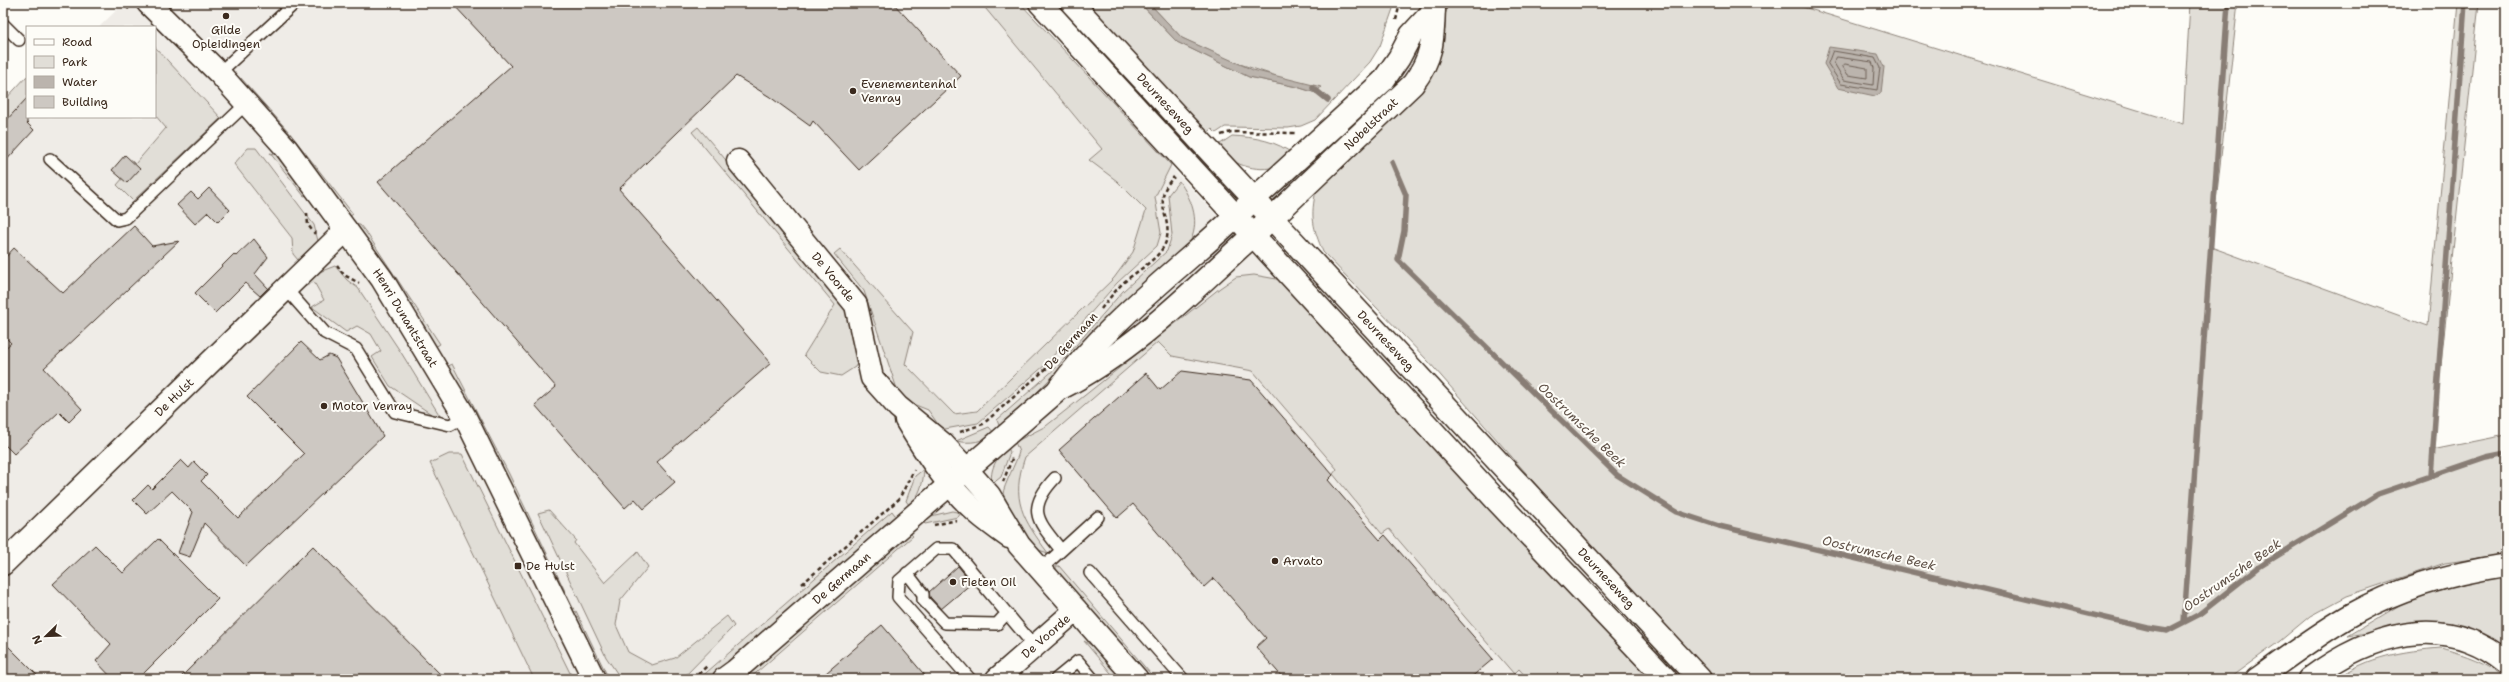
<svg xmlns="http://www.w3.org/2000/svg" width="2509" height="682" font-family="'Shantell Sans',sans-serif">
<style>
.built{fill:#efece7}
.green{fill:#e1ded7;stroke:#8e847a}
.water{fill:#bbb4ad;stroke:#887d74}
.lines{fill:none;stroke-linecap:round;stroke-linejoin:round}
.shore{stroke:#6e6157;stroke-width:1}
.stream{stroke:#887d74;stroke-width:5.5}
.building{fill:#cdc8c2;stroke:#3b2a1e}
.service-casing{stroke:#3b2a1e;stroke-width:14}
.minor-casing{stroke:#3b2a1e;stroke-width:25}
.tertiary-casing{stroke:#3b2a1e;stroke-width:25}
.secondary-casing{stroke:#3b2a1e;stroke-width:25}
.primary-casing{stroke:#3b2a1e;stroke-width:25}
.motorway-casing{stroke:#3b2a1e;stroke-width:25}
.path{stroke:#3b2a1e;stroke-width:2.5;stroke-dasharray:4 3;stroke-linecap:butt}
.service{stroke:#fdfcf7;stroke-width:11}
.minor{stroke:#fdfcf7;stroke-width:22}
.tertiary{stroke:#fdfcf7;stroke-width:22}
.secondary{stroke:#fdfcf7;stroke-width:22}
.primary{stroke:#fdfcf7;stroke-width:22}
.motorway{stroke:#fdfcf7;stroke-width:22}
.poi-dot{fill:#3b2a1e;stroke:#fdfcf7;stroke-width:1.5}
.labels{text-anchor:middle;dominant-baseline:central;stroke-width:4;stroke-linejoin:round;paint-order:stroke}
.poi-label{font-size:12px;fill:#3b2a1e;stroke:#fdfcf7;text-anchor:start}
.street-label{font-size:12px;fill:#3b2a1e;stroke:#fdfcf7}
.water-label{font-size:13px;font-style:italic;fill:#615349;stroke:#fdfcf7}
</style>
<rect width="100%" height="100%" fill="#fdfcf7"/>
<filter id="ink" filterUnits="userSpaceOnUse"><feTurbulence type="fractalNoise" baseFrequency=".025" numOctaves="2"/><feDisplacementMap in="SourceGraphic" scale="8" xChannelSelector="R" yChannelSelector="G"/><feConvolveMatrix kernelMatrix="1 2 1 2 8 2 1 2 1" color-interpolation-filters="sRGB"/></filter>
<g filter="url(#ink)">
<path class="built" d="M124,3H1018L1482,499L1625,679H3V120L27,117H155V27H99Z"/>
<path class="green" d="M981,3H1020L1171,165L1155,197L1161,233L1157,246L1117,283L1045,365L978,423L945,429L940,427L928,410L908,402L898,392L864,291L834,254L840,249L913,332L905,364L954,414L977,411L1114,278L1133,252L1146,210L1117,181L1089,160L1102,149Z
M1085,3H1140L1177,42L1249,77L1297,87L1316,93L1276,76L1234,62L1182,38L1149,3H1395L1380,46L1370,62L1315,120L1301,126L1288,128L1225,127L1216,133L1212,129L1206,134Z
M1446,3H1790L2183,124L2190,3H2238L2211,247L2428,326L2458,3H2479L2432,450L2506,435V554L2445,563L2347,596L2310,616L2280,641L2228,679H1713L1574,528L1428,361L1323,252C1313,228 1310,216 1316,191L1435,62L1445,29Z
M155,47L221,118L133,201L117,185L166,128L155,115Z
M27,76V104L3,130V102Z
M241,78L289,132L353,214L349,217L241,86Z
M698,127L840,295L852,320L861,357L855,367L841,376L821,372L804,355L835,305L692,132Z
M1232,136C1254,137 1278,141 1294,155C1289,158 1284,164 1278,166C1256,174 1230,163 1214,148Z
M248,148H256L314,225L318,241L298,260L293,254L292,238L234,164Z
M270,153L275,154L308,195L304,196Z
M1179,181C1191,198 1200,219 1191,240C1183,260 1125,306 1106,323C1070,357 1037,394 1000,428L997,420L1057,367L1123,291L1167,251L1172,235L1168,195Z
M355,225H360L368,235L440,344L435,347Z
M335,266L347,280L358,288L402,354L440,416L437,418L390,386L372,357L381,351L371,334L357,326L346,332L312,307L324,300L314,282L302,288L301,286L314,274Z
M1254,275L1282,280L1653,679H1528L1519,669L1514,674L1389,529L1382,534L1333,474L1337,469L1253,371L1172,356L1158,342L1025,457C1010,500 1023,519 1048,553L1032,548L1003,494C1003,487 1017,461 1019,452L1015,442L1046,426L1060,415L1220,288L1236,277Z
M452,364L509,474L574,610L570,611L447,367Z
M989,427L994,433C984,442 970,444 956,441Z
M1008,448L1010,452L1001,477L992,484C989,470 997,456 1008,448Z
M449,454H462L573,679H534L430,463Z
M924,469C923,485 920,494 910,506L906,501L915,476Z
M549,510L576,540L574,543L605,583L638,552L648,567L620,601L616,625L628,652L652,665L675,658L727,616L734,626L682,679H621L606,657L538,513Z
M892,511L897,518L711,679H699Z
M952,511L961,513L958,517L925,524L923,522L931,516Z
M909,532L913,536L749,679H744Z
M1056,566H1059L1155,679H1148L1138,670L1056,574Z
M2506,576V652L2411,626L2348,636L2403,603L2438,590Z
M576,611L606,673L610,679H604L572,614Z
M1084,641L1093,646L1124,679H1116Z
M2441,648C2465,655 2488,662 2506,679H2337C2368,656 2404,651 2441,648Z"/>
<path class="water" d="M1140,3H1149L1182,38L1253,70L1321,87L1316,93L1297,87L1249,77L1177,42Z
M1829,47L1878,54L1884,67L1881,93L1875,96L1838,88L1824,64Z"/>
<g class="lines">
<path class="shore" d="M1833,51L1875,58L1880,68L1877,90L1841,84L1828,64Z
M1837,57L1872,62L1874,68L1873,85L1844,80L1834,63Z
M1845,64L1867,68V78L1848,75L1843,67Z"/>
<path class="stream" d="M1313,88L1328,100
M1392,162L1406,195L1404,231L1398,260L1617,475L1676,512L1719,526L2148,628L2167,631L2198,615L2259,567L2378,494L2486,457L2506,453
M2431,476L2465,3
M2184,622L2228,3"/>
</g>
<path class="building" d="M452,3H893L961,76L859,170L813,121L810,126L770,97L736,76L619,189L771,363L657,462L675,482L644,509L635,499L625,508L535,405L556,387L378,182L511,66Z
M27,98V123L34,130L3,164V124Z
M125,155L140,169L127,183L112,170Z
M209,188L230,210L218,222L208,212L195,224L177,205L191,192L198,199Z
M134,226L152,246L179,241L44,368L82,409L69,422L59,412L14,454L3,443V350L11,343L3,335V260L14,248L63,293Z
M254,239L268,257L255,274L268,288L260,296L245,283L215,313L195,293L234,254L236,256Z
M301,342L320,360L329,355L336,358L383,436L246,566L204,523L190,557L178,553L193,512L172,491L147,514L133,500L148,485L152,489L181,460L189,468L194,462L207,475L201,481L238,518L304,454L247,397Z
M1182,371L1251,380L1333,475L1328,480L1380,540L1385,535L1493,659L1469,679H1284L1256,647L1266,638L1214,578L1204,587L1133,504L1117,518L1059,450L1146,373L1160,390Z
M158,539L218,599L138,679H113L96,661L111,644L53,584L95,545L123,573Z
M313,546L445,679H179Z
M958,566L972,583L941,609L930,597L929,592Z
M882,625L928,679H819Z
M3,641L41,679H3Z"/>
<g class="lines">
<defs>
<path id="service" d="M3,24L19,40
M219,73L295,3
M50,159L117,220L126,218L246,104
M287,290L325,333L356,349L395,412L450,425L465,417
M1055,478C1025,510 1038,521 1061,550
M1041,569L1098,517
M907,573L923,594V600L945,623L997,624L1007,613
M1090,573L1183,679
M970,679L898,597L899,581L936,549H953L1035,647
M1056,679L1078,661L1093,679"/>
<g id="minor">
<path id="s1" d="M738,161L856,305L872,378L898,407L943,444L967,470L989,495L1019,545L1137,679"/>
<path d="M906,420C925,452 945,483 972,508C983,519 997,528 1009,537"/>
<path id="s2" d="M3,564L346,230"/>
<path id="s3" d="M997,679L1076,610"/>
</g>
<g id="tertiary">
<path id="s4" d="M148,3L219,73L286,148L382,279L465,417L594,679"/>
<path d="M1254,199L1383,81L1399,58L1411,35L1434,10"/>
<path id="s5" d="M1271,219L1413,84C1434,56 1433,37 1434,3"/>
</g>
<g id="secondary">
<path d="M1061,388C1142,347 1204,278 1271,219"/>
<path id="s6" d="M724,679L735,671L1057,391C1111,316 1189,263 1254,199"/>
</g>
<g id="primary">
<path d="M1040,3L1498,502L1666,679"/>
<path id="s7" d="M1072,3L1700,679"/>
</g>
<path id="motorway" d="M2257,679C2289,656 2319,633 2353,614C2399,588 2454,573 2506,565
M2309,679C2368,635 2442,610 2506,662"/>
</defs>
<use href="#service" class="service-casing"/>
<use href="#minor" class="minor-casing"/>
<use href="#tertiary" class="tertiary-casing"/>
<use href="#secondary" class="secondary-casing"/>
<use href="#primary" class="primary-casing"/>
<use href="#motorway" class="motorway-casing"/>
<path class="path" d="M122,3L129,9
M1396,20L1400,3
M1221,135L1231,132L1295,133
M307,213L308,225L315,234
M337,265L344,275L359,283
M1101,309C1108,300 1115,291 1123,283C1135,272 1156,261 1164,246C1177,221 1148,202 1174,177
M960,432L983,424L1048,367
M1003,482L1013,456
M934,525L957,520
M802,584L899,499L914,470
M693,679L707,666"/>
<use href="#service" class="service"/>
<use href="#minor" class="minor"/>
<use href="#tertiary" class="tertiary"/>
<use href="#secondary" class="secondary"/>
<use href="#primary" class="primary"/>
<use href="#motorway" class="motorway"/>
</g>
</g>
<g class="poi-dot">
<circle cx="226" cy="16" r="4"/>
<circle cx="853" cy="91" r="4"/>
<circle cx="324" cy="406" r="4"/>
<circle cx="1275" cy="561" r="4"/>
<rect x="514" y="562" width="8" height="8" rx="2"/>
<circle cx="953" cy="582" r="4"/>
</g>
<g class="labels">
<g class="poi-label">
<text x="226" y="30" text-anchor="middle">Gilde<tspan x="226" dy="14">Opleidingen</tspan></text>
<text x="861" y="84">Evenementenhal<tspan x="861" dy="14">Venray</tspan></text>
<text x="332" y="406">Motor Venray</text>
<text x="1283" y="561">Arvato</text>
<text x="526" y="566">De Hulst</text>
<text x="961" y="582">Fieten Oil</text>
</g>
<g class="street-label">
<text stroke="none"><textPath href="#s7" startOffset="137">Deurneseweg</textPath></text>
<text stroke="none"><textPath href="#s5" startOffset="138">Nobelstraat</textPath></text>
<text stroke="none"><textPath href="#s1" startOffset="150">De Voorde</textPath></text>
<text stroke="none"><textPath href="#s4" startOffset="408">Henri Dunantstraat</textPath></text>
<text transform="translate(1071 341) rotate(-48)">De Germaan</text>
<text stroke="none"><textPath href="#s7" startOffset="461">Deurneseweg</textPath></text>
<text stroke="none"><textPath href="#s2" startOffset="239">De Hulst</textPath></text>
<text stroke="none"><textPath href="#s6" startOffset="155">De Germaan</textPath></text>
<text stroke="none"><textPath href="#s7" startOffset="785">Deurneseweg</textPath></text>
<text stroke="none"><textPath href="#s3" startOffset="65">De Voorde</textPath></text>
</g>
<g class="water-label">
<text transform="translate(1582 425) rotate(44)">Oostrumsche Beek</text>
<text transform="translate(1879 553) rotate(13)">Oostrumsche Beek</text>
<text transform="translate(2232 575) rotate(-35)">Oostrumsche Beek</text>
</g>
</g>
<rect width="2509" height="682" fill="none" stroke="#fdfcf7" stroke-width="16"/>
<rect x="8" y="8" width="2493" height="666" fill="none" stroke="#3b2a1e" stroke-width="1.5" filter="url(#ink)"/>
<rect x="26" y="26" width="130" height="92" fill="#fdfcf7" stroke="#afa8a0"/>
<rect x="34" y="39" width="20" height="6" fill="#fdfcf7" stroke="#afa8a0"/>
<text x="62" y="46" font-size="12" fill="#3b2a1e">Road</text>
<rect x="34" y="56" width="20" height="12" fill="#e1ded7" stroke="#afa8a0"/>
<text x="62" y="66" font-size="12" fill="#3b2a1e">Park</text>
<rect x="34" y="76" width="20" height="12" fill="#bbb4ad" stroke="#afa8a0"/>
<text x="62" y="86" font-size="12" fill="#3b2a1e">Water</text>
<rect x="34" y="96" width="20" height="12" fill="#cdc8c2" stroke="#afa8a0"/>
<text x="62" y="106" font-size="12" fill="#3b2a1e">Building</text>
<g transform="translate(46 636) rotate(247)" stroke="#fdfcf7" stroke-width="3" paint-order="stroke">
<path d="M0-3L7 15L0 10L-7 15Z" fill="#3b2a1e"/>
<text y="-6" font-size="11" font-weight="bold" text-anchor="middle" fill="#3b2a1e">N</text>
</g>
</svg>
